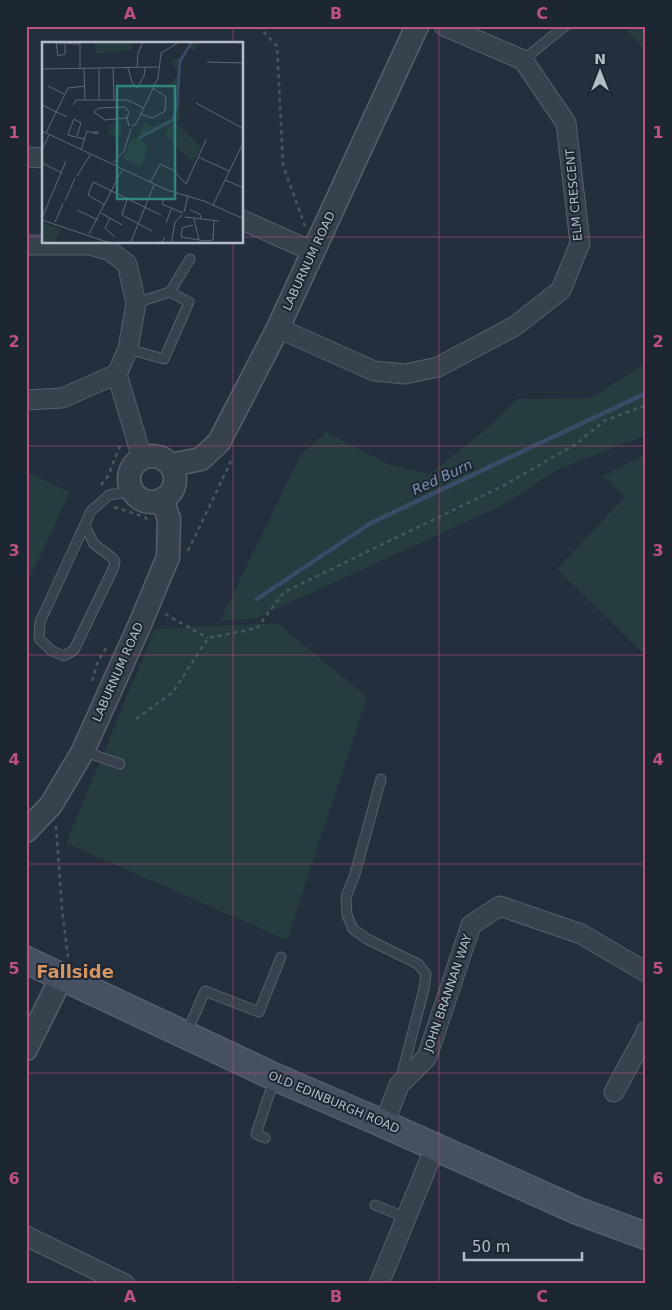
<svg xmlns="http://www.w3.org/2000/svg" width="672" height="1310" font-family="'DejaVu Sans',sans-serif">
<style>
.green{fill:#263c3f}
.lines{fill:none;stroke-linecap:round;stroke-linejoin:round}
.stream{stroke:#394c67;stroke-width:4.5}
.service-casing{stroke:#565f6c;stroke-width:11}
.minor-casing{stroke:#565f6c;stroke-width:21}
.tertiary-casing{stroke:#565f6c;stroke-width:25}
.secondary-casing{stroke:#565f6c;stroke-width:29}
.path{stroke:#44595c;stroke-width:2.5;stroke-dasharray:4 4;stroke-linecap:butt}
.service{stroke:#38414e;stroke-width:9}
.minor{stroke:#38414e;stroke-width:19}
.tertiary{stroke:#38414e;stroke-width:22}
.secondary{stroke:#465061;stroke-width:26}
.grid{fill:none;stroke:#bd5182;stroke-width:1;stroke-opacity:0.55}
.labels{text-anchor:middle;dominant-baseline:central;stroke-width:4;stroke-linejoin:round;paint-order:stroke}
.street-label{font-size:12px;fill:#b4bcc9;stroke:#1d2633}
.water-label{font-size:14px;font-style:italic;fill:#7c92b1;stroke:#1d2633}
.district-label{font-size:18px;font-weight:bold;fill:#d59563;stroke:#1d2633}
.inset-river{fill:none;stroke:#394c67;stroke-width:2.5}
.inset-road{fill:none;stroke:#5e6776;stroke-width:1}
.view{fill:#308480;fill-opacity:0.15;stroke:#308480;stroke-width:2.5}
.inset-edge{fill:none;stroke:#b4bcc9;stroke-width:2.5}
.neatline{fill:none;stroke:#bd5182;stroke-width:2}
.grid-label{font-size:16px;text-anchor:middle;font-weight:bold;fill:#bd5182}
</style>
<rect width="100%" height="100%" fill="#242f3e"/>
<path class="green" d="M628,26H646V52L627,30Z
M646,363V435L559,469L501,506L254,619L220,621L300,456L326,432L390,465L430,474L491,425L517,399L591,398Z
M646,454V656L557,569L625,497L603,476Z
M26,472L70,492L26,586Z
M277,623L367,697L287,940L66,843L155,629Z"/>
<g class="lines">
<path class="stream" d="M257,599L371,523L646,393"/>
<defs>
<path id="service" d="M523,60L565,26
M170,292L190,259
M128,349L164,359L189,302L170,292L136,303
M85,526L94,544L110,556L115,561L114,567L74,650L64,656L52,651L39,639L40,622L91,511L109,495L133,491
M83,751L120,764
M381,779L355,874L346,897L347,915L353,929L367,939L418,964L426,974L424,989L401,1077
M187,1032L205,991L259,1012L281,957
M265,1138L256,1134L274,1080
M375,1205L407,1218"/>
<path id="minor" d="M26,157L44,158
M242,220L314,252
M26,245H90L110,251L127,264L136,303L128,349L117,374L139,448L145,457
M278,328L374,371L405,374L438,367L515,326L561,290L580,243L566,123L523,60L444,26
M26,400L62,398L117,374
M614,1092L645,1035L646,1031
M384,1124L399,1085L427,1057L471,925L500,906L581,934L646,972
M26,1236L125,1284
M379,1284L435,1147"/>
<path id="tertiary" d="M129 479a23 23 0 1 1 46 0a23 23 0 1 1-46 0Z
M171,465L201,459L219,442L278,328L417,26
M26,831L51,805L83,751L141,622L168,557L169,519L162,499
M26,1049L62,976"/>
<path id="secondary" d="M26,960L275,1077L384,1124L578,1211L646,1236"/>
</defs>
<use href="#service" class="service-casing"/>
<use href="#minor" class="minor-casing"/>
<use href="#tertiary" class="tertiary-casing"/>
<use href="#secondary" class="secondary-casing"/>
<path class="path" d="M258,26L277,46L283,165L305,226
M101,485L108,476L120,446
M114,507L145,517L149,523
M188,551L233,457
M165,614L208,638
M92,681L98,661L108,645
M136,719L173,692L208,638L257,628L284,592L501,487L576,444L604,421L646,405
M56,826L62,909L68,957"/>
<use href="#service" class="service"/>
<use href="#minor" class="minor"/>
<use href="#tertiary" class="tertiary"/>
<use href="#secondary" class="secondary"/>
</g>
<path class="grid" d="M233,26V44M439,26V1284M26,237H44M242,237H646M233,242V1284M26,446H646M26,655H646M26,864H646M26,1073H646"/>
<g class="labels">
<g class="street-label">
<text transform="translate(574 195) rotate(-95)">ELM CRESCENT</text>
<text transform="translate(309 261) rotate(-65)">LABURNUM ROAD</text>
<text transform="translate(118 672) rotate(-66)">LABURNUM ROAD</text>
<text transform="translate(448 993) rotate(-71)">JOHN BRANNAN WAY</text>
<text transform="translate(334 1102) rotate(23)">OLD EDINBURGH ROAD</text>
</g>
<g class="water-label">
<text transform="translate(442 477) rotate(-25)">Red Burn</text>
</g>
<g class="district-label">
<text x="75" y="971">Fallside</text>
</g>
</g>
<g transform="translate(42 42)">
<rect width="201" height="201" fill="#242f3e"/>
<path d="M52,0H88L90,8L54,12ZM148,0H158L153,9L147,5L138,23V78L97,97L106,104L100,125L81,117L88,98H94L103,81L112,85L131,75L134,54L129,42L136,31L128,18L141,14ZM134,81L159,105L151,121L123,93L127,85ZM66 88a7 7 0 1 1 14 0a7 7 0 1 1-14 0ZM0,182L19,187L12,201H0Z" fill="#263c3f"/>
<path class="inset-river" d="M97,96L131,78L135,64L138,19L150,0"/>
<path class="inset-road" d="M0,0L38,2M14,0L16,14L23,12V2M38,1V26M165,20L202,21M42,26L43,58M57,26V58M71,26L72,58M86,26L90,40L95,46L102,34L103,26M95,26L96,11L101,0M0,27L116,25M6,44L22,52M154,61L202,87M0,63L25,75M31,63L34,58H85L102,66M99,72L110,76L123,69L124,55L111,46M85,76L87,70L83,65L57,66L52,70L63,78L85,76L87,84M90,84L94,82L116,36L119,11L137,0M0,89L125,148L162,159L202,177M4,91L26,46L43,44M35,94L39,81L32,77L26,93L42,97M0,108L7,93M39,108L45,89L55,92L57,90H51M156,115L187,129M0,121L20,131M71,121L82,109L89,87M35,134L48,113M183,138L202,146M108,141L118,122L131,128L144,142L164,98M86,155L80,173L110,189M122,157L120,162L141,171M23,159L33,136M63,163L46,153L51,140L119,173M171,163L202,99M35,168L56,178M148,168L158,172L159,177M142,170L146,154M59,171L80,183M143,175L177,179M0,176L24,119M68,176L63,186L73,195M152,177L157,198L162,199L171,198L172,179M0,178L71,202M13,180L21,162M124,181L130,165M151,183L140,186L139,195L157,198M47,192L80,128M109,201L120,200L123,195M88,202L112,143M129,202L133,180L140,173"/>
<path class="view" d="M75,44H133V157H75Z"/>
<rect width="201" height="201" class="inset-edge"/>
</g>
<rect width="672" height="1310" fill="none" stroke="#1d2633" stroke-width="55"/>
<g transform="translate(600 72)" stroke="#1d2633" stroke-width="4" paint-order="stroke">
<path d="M0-4L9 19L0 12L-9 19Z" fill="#b4bcc9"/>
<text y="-8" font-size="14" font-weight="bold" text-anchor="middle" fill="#b4bcc9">N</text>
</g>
<path d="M464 1252v8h118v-8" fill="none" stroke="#b4bcc9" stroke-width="2.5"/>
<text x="472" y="1252" font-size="15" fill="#b4bcc9" stroke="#1d2633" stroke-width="4" paint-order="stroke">50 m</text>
<rect x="28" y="28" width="616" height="1254" class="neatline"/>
<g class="grid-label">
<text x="130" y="19">A</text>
<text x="336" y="19">B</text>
<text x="542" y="19">C</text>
<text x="14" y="138">1</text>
<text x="658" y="138">1</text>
<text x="14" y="347">2</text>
<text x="658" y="347">2</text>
<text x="14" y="556">3</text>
<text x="658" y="556">3</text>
<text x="14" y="765">4</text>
<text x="658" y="765">4</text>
<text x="14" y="974">5</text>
<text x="658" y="974">5</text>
<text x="14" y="1184">6</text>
<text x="658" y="1184">6</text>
<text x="130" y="1302">A</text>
<text x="336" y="1302">B</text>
<text x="542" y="1302">C</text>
</g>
</svg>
